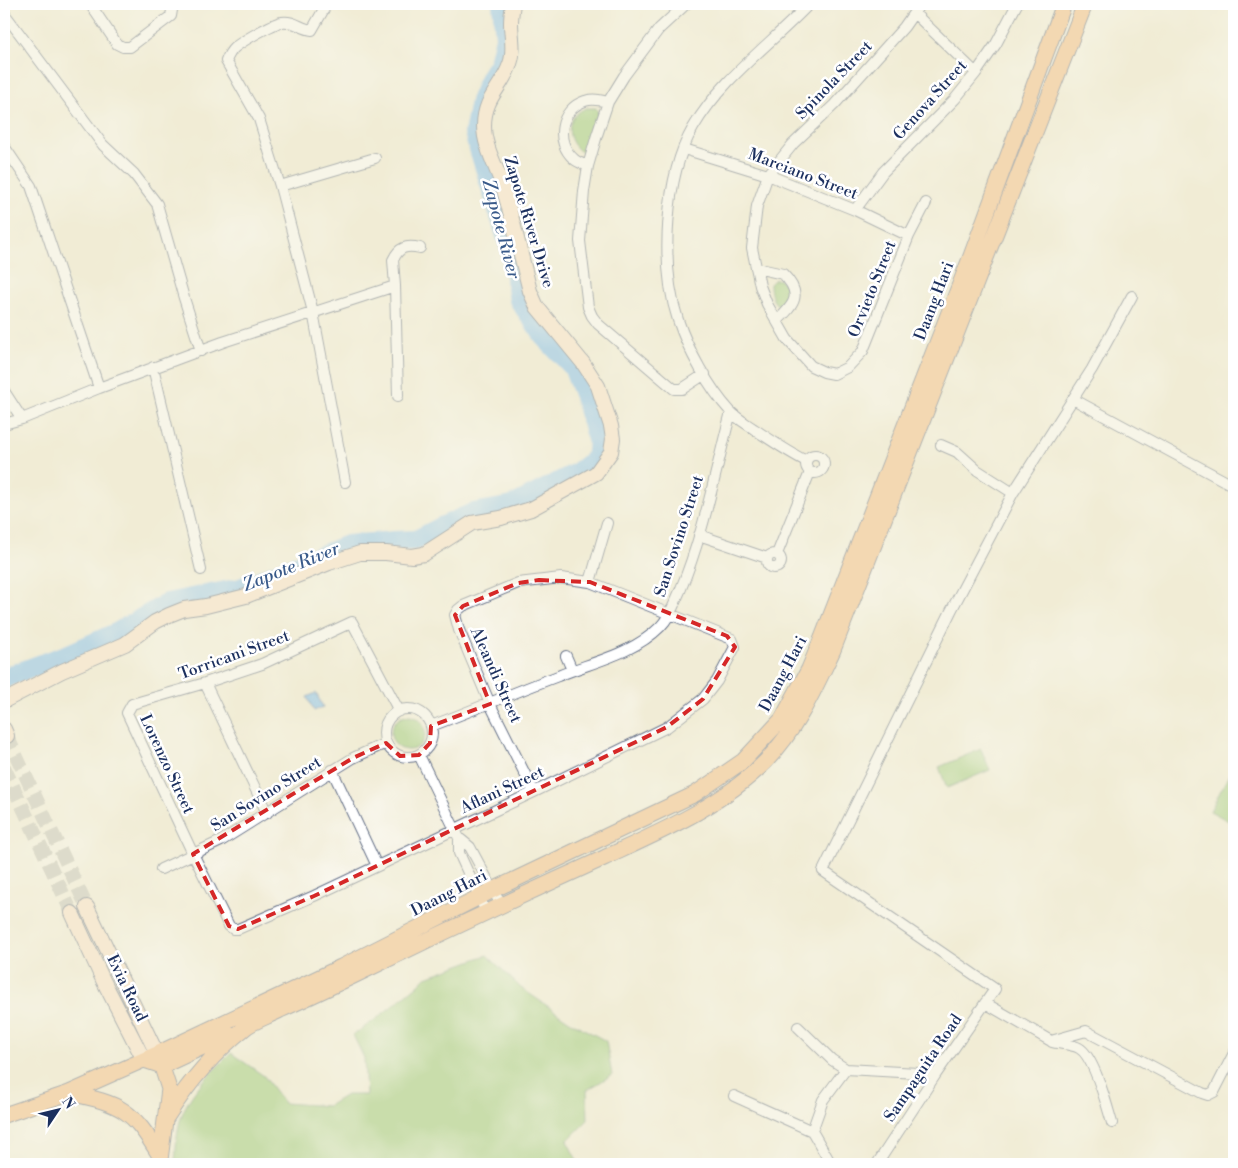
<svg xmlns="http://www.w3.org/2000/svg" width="1238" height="1168" font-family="'Libre Bodoni',serif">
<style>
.green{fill:#9aca79;stroke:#5a7c6c}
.water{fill:#7ebdf2;stroke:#4c76a8}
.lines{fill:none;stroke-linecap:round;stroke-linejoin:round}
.river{stroke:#7ebdf2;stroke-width:20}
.secondary-tunnel{stroke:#c6c6be;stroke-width:14;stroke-dasharray:14 7;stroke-linecap:butt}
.street-casing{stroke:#667188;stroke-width:12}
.secondary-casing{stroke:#667188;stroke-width:16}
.primary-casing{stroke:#667188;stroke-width:17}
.street{stroke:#fff;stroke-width:10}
.secondary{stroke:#fce5cf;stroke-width:14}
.primary{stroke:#f7be87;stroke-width:15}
.marked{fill:none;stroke:#d62828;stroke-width:4;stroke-dasharray:10 6;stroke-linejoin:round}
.labels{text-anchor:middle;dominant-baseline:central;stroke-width:5;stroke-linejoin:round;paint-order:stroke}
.street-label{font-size:16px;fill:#1b2f5e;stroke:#fff}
.water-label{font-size:18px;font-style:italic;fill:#395a8a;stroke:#fff}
</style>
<rect width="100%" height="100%" fill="#fff"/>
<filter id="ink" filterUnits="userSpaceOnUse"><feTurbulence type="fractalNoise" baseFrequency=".02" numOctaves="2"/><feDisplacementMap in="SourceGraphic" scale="10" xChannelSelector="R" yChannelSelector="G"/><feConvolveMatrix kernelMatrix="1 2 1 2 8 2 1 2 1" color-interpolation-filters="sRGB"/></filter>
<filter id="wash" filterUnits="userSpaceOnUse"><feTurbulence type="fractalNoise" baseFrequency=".0096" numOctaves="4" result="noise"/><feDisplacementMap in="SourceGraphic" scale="20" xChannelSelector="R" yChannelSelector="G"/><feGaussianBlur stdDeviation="1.12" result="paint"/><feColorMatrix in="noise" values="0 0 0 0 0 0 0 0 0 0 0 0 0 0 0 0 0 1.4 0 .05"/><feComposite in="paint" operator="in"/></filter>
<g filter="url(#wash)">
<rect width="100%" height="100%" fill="#f1ecd6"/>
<path class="green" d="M586,108H596L598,112V116L589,145L583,152L580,151C564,138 566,116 586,108Z
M775,279L781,280C789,289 792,297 783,306C773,307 770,293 770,284Z
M391 733a17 17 0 1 1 34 0a17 17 0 1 1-34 0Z
M981,749L990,770L947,788L939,767Z
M1234,765V824L1210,811Z
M487,955L521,988L571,1022L606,1041L612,1075L587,1090L588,1120L567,1141L579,1164H175C176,1150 176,1135 180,1121C188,1093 211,1073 231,1053L264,1076L284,1103L328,1106L346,1095H366L364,1058L353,1035L376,1019L416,987L426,977Z"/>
<path class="water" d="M316,693L323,707L314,711L307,697Z"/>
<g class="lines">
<path class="river" d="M4,679L12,675L69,654L116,633L167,603L240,588L347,545L394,541L416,540L439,528L473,513L512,506L578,472L596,458L598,443L586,402L573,367L546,339L519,300L510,249L474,133L480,101L490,77L499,63L505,37L502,4"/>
</g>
</g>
<g filter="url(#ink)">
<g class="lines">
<path class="secondary-tunnel" d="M7,736L87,907
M4,767L72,913"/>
<defs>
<path id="street" d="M90,4L117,44L123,47H130L171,16L173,4
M686,4L659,29L624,76L608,102L597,135L588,166L584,191L580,241L588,307L592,316L598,324L674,389H682L705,374
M920,4L904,27L834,105L793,144L768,175L757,206L752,248L760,286L767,304L787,339L811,366L824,372L834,374L848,367L863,351L909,236L926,203
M324,9L312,30C302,29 293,20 282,22C273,23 241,42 234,48C230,52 228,56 226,61L259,119L280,186L313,312L345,482
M4,13L103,145L134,174L157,204L184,298L201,351
M914,13L976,73
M4,146L31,186L99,388
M684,149L768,175L855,210L909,236
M588,166C583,164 577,162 574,159C554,142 560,109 585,101C592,98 600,100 608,102
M280,186L375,158
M855,210L883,172L955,99L976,73L996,44L1017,4
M756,268L783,274C803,294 795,304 777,321
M153,367L201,570
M4,391L22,419
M398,396L395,286L393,260C399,247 406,245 420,248
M1073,399L1234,486
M4,424L22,419L99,388L223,342L395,286
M941,445L957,452L977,470L1013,493
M806 464a9 9 0 1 1 18 0a9 9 0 1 1-18 0Z
M806,461C788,452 771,440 754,429C747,424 736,418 730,411C709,388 688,350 678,320C660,266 665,176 693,128C722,78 770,45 809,4
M699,535L767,558
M767 561a7 7 0 1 1 14 0a7 7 0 1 1-14 0Z
M777,554L810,472
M590,582L607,523
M566,656L572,670
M205,683L267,813
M384 733a24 24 0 1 1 48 0a24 24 0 1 1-48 0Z
M399,711L352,622L262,664L205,683L132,704L127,713L193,854L229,926L233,929H238L314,896L534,792L667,727L703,699L717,681L735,647L732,639L590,582L561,578L518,583L463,606L458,610L455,615L459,630L490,704L534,792
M431,726C474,710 515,692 558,676C592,662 633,654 660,627C670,617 674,604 680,591C704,534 715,472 731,412
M419,755L459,838L470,847L501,905
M332,770L377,866
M459,838V853L486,912
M161,869L221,841L353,758L386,743
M985,1003L1051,1041L1086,1031L1202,1093L1208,1095L1214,1092L1234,1053
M798,1027L832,1060L846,1069L936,1074
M1052,1042C1059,1044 1073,1044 1079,1048C1094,1056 1107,1106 1112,1123
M734,1096L812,1131L831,1164
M812,1131L823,1100L846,1069
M877,1164L936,1074L995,989L823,871L951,611L1013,493L1092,369L1132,296"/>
<path id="secondary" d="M4,701L62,671L125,644L155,622L169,615L184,609L206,606L246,596L329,563L360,553H386L412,556L424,554L472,523L501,518L531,509L596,473L611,452L613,439L611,426L598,386L583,363L537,307L530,291C521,256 513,219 502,184C496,166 484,146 484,126C484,97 502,88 510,64C515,51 511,36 511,23C511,16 512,10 513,4
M4,729L7,736
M87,907L157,1054
M72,913L103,980L144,1060"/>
<path id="primary" d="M159,1058L169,1089L160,1160
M144,1060L162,1066L231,1034
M69,1093C122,1104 132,1109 160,1156
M4,1115L69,1093L157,1054L341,967L493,890L695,794L743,761L782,719L809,669L822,638L971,256L1064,4
M166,1118C188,1083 213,1053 246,1027C256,1020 269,1016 280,1010C303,1000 326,989 349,978C433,937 518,897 604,858C660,832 722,806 766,761C797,729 814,690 833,650L1085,4"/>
</defs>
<use href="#street" class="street-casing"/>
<use href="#secondary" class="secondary-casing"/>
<use href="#primary" class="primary-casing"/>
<use href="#street" class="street"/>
<use href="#secondary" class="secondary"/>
<use href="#primary" class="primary"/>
</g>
</g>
<path d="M0 0H1238V1168H0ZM539,580L590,582L727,636L735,647L703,699L667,727L314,896L238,929L229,926L193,854L353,758L386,743L400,756L419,755L430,743L431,726L490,704L455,615L463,606L518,583Z" fill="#f1ecd6" fill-opacity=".55" fill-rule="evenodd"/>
<path class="marked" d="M539,580L590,582L727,636L735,647L703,699L667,727L314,896L238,929L229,926L193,854L353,758L386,743L400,756L419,755L430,743L431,726L490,704L455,615L463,606L518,583Z"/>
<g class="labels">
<g class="street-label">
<text transform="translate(834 80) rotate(-46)">Spinola Street</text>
<text transform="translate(930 100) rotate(-48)">Genova Street</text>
<text transform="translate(803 174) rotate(21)">Marciano Street</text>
<text transform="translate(529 222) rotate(73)">Zapote River Drive</text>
<text transform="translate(872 289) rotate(-68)">Orvieto Street</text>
<text transform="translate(934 301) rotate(-69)">Daang Hari</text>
<text transform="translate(679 536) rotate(-72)">San Sovino Street</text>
<text transform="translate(234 655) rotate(-20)">Torricani Street</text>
<text transform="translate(783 674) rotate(-62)">Daang Hari</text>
<text transform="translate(496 675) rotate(66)">Aleandi Street</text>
<text transform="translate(167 764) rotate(65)">Lorenzo Street</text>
<text transform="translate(502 790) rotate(-25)">Aflani Street</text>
<text transform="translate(266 794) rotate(-32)">San Sovino Street</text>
<text transform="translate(449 893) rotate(-27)">Daang Hari</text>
<text transform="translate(127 988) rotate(64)">Evia Road</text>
<text transform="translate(923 1068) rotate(-56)">Sampaguita Road</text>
</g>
<g class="water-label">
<text transform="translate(501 229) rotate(75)">Zapote River</text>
<text transform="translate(291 567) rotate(-22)">Zapote River</text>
</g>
</g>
<rect width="1238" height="1168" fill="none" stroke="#fff" stroke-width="20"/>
<g transform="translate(58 1110) rotate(55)" stroke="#ffffff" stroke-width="4" paint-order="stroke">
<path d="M0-4L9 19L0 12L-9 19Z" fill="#1b2f5e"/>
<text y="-8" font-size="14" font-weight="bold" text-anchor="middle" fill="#1b2f5e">N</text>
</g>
</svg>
